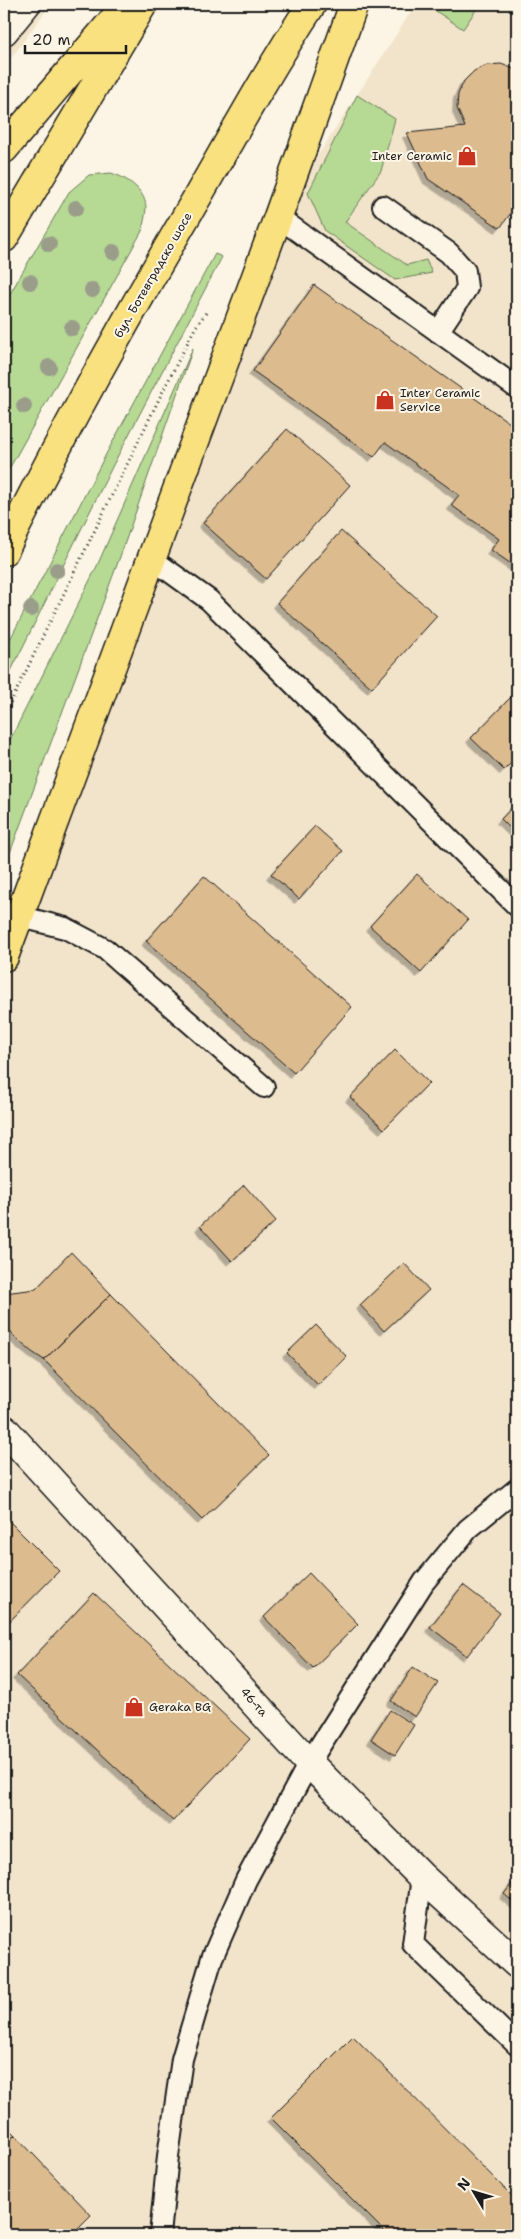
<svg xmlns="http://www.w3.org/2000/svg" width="521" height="2239" font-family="'Shantell Sans',sans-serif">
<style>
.built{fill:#f2e4cb}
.green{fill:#b6d994;stroke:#697a58}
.building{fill:#dcbb8f;stroke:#1c1c1c;filter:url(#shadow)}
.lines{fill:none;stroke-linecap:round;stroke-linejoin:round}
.lane-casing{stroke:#1c1c1c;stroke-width:24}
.street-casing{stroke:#1c1c1c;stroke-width:31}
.primary-casing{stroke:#1c1c1c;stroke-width:31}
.path{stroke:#1c1c1c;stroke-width:3;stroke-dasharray:1 4;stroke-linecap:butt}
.lane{stroke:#fcf5e5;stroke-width:20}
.street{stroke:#fcf5e5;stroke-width:28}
.primary{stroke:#fae180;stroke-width:28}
.tree{fill:#9a9d8a}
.labels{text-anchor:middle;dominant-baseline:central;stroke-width:4;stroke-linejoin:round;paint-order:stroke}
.poi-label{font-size:12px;fill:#1c1c1c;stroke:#fcf5e5;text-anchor:start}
.street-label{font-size:12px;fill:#1c1c1c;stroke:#fcf5e5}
</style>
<defs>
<filter id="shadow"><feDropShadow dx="-4.5" dy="4.5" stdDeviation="0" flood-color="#0004"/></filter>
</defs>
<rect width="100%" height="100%" fill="#fcf5e5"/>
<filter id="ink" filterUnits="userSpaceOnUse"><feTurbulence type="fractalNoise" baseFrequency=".02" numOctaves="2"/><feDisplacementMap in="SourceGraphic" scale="10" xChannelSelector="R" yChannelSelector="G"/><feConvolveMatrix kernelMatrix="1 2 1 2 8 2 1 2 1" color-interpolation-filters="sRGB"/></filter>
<g filter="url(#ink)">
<path class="built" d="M4,4H51L4,68Z
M416,4H517V2235H4V957L278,217Z"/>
<path class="green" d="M425,4H480L463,29Z
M357,95L395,119L381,171L345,222L407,265L426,260L432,273L395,280L325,231L308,193Z
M111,173C125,177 145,189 146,207C146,215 143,224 142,231L4,478V304L69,192L89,175Z
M215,254L222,257L113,465L4,685V651L105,456Z
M193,348L121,554L4,869V752L97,566Z"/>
<path class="building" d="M501,64L517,70V212L513,210L500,228L428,179L407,133L465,127L457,108L458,94L464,81L474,71L487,65Z
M314,285L517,428V568L491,550L499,539L451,505L459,495L385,442L374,457L253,371Z
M287,429L350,485L266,579L203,523Z
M341,531L437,616L372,688L277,603Z
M512,696L517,701V757L504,770L471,738Z
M517,802V835L501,819Z
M315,826L343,851L299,899L271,874Z
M417,874L468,920L421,973L370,926Z
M204,876L352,1007L294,1073L146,941Z
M395,1050L429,1083L384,1129L350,1097Z
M244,1185L276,1221L232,1261L200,1226Z
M71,1252L111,1294L44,1360L32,1352L14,1337L4,1320V1293L36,1289Z
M404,1263L429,1290L384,1331L360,1305Z
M111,1294L269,1455L202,1520L44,1360Z
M316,1325L347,1357L318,1385L287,1353Z
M4,1516L59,1571L4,1627Z
M309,1573L358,1624L313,1668L264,1617Z
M463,1585L500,1613L467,1656L430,1627Z
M94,1593L250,1739L173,1821L17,1675Z
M413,1667L438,1683L415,1717L391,1701Z
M390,1710L414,1725L395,1755L371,1739Z
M517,1877V1905L504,1894Z
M353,2036L517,2201V2235H388L271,2118Z
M4,2124L15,2135L4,2145Z
M15,2135L91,2215L71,2235H4V2145Z"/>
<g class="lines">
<defs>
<path id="lane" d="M383,206L449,253L465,271L467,288L438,332
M278,217L517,388
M152,559L209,600L517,906
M18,916L65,928L105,949L264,1087
M422,1877L413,1944L517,2045
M160,2235L168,2156L182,2059L212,1958L246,1880L309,1763L424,1582L468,1529L517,1489"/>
<path id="street" d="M4,31L26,4
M4,1429L309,1763L422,1877L517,1964"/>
<path id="primary" d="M4,149L127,4
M4,238L143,4
M4,551C64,430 130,312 198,196C235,131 271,66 312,4
M4,957L278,217L354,4"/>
</defs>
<use href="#lane" class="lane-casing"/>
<use href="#street" class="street-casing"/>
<use href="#primary" class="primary-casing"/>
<path class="path" d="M4,716L160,397L195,328L208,310"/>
<use href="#lane" class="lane"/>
<use href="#street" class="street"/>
<use href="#primary" class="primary"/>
</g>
<g class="tree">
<circle cx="76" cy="208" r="8"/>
<circle cx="49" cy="244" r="8"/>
<circle cx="113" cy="252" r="8"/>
<circle cx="30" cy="282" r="8"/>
<circle cx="92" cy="290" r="8"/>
<circle cx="72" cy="328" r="8"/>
<circle cx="49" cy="367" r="8"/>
<circle cx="24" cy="406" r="8"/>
<circle cx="57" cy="570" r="8"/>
<circle cx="31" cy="609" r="8"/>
</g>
</g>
<defs>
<symbol id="shop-bare" viewBox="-9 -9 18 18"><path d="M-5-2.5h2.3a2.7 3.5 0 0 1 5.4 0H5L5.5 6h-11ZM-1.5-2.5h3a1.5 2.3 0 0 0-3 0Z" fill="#c8321e" stroke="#fcf5e5" stroke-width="2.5" paint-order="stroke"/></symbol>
</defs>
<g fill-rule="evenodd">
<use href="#shop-bare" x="453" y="142" width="28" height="28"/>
<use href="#shop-bare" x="371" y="386" width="28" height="28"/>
<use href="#shop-bare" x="120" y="1693" width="28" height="28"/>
</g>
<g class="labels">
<g class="poi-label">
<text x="452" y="156" text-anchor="end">Inter Ceramic</text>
<text x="400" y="393">Inter Ceramic<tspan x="400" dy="14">Service</tspan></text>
<text x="149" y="1707">Geraka BG</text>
</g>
<g class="street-label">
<text transform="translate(153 275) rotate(-60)">бул. Ботевградско шосе</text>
<text transform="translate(254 1702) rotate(48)">46-та</text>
</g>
</g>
<rect width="521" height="2239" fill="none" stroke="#fcf5e5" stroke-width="20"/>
<rect x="10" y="10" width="501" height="2219" fill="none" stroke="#1c1c1c" stroke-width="2" filter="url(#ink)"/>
<g transform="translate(474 2192) rotate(308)" stroke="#fcf5e5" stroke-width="4" paint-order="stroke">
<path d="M0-4L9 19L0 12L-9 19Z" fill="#1c1c1c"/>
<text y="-8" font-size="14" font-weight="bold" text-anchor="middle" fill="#1c1c1c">N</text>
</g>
<path d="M25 45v8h101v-8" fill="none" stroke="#1c1c1c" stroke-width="2.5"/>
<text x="32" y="45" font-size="15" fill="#1c1c1c" stroke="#fcf5e5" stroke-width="4" paint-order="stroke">20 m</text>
</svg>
